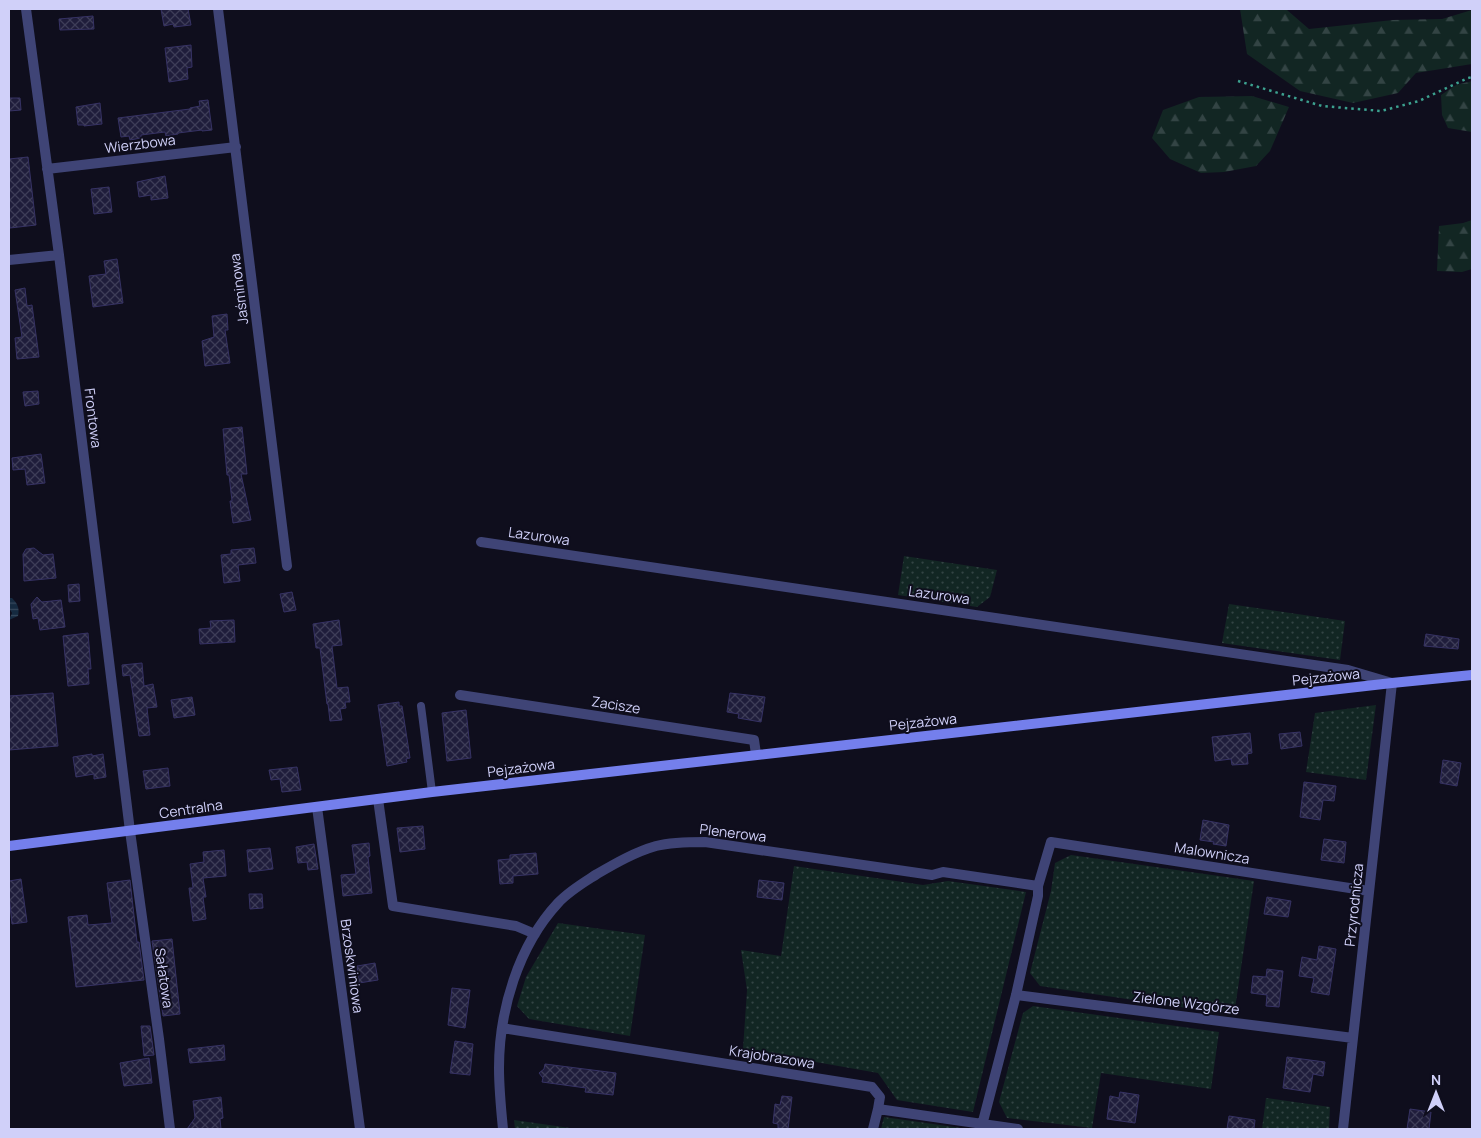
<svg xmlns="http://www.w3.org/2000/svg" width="1481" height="1138" font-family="Manrope,sans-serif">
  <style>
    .green { fill: url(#green-dots) }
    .forest { fill: url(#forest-firs) }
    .water { fill: url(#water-rules) }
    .building { fill: url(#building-cross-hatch); stroke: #363264 }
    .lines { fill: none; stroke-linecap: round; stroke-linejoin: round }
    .path { stroke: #3ca18f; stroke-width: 2.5; stroke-dasharray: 2.5 4; stroke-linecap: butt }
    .lane { stroke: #3f4476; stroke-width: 8 }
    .street { stroke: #3f4476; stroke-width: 10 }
    .secondary { stroke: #747fec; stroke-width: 10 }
    .labels { text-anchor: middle; stroke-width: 4; stroke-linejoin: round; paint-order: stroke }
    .street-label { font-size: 14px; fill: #d0d0f9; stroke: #0f0e1d }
  </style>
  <defs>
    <pattern id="green-dots" width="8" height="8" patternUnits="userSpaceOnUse" patternTransform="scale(1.25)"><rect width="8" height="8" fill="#122623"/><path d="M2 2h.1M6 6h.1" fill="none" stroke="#344" stroke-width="1.8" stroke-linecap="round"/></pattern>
    <pattern id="forest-firs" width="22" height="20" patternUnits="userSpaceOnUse" patternTransform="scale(1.25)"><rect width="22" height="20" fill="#122623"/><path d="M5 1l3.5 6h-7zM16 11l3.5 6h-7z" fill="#344"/></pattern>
    <pattern id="water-rules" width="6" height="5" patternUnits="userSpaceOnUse" patternTransform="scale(1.25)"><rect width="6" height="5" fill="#152a40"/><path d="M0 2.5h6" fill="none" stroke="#36485c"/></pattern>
    <pattern id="building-cross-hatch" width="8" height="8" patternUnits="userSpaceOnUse" patternTransform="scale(1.25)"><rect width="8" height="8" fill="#1f1d3b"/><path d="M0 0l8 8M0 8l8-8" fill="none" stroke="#3e3d58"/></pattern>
  </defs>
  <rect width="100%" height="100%" fill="#0f0e1d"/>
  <path class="green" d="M904,556l93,14 -7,27 -13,10 -79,-12z
    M1229,604l116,17 -5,39 -118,-17z
    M1376,705l-10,75 -60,-8 9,-59z
    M1071,855l183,26 -20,134 -194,-29 -10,-13 21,-82 4,-28z
    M794,866l129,19 25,-4 78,11 -53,220 -76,-12 -19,-27 -135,-24 4,-59 -6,-40 40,6z
    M558,923l87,12 -15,101 -101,-17 -12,-13 9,-29z
    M1033,1006l186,26 -8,57 -110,-16 -9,55 -85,-10 -8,-16 24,-89z
    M1266,1098l64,9 -1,22h-67z
    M884,1117l84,12h-87z
    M514,1120l63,9h-62z"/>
  <path class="forest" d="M1240,9h48l-1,1 22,19 84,-9 49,-1 30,-9v54l-56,9 -18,20 -45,10 -53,-12 -53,-37z
    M1472,81v51l-24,-4 -6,-13 -1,-20 15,-10z
    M1252,96l37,11 -19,44 -14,15 -32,6 -23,1 -31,-14 -18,-21 11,-28 36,-13z
    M1472,220v49l-10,3 -25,-1 2,-45 24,-3z"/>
  <path class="water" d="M9,598h3c5,5 8,10 6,18l-9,4 3,-7 -3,-5z"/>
  <path class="building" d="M161,9h27l3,16 -17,2 -1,-3 -9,2z
    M93,16l1,13 -34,1 -1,-11z
    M191,45l1,22 -5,1 1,11 -19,3 -4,-34z
    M9,98h11l1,12 -12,1z
    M208,100l4,30 -10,1v-1l-24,3v1l-12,2 -1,-4 -24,3v3l-11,2 -1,-4 -8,1 -3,-19 72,-9v-1l10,-2 -1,-5z
    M100,103l2,21 -18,2v-1h-6l-2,-18z
    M28,157l8,68 -26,3 -1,-11v-58z
    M165,176l3,22 -17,2v-5l-12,2 -2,-15z
    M109,187l3,25 -18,2 -3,-25z
    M117,259l6,44 -30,4 -4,-31 17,-2 -2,-13z
    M25,288l2,18 5,-1 7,52 -22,2 -2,-21 7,-1 -7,-47z
    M227,314l1,16h-3l5,33 -25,3 -3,-25 12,-4 -2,-21z
    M38,391l1,13 -14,2 -2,-14z
    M242,427l5,47h-6l10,46 -18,3 -3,-22h2l-3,-26h-2l-4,-46z
    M41,454l4,29 -18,2 -2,-16 -12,1 -1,-12z
    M34,548l9,7 10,-1 3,24 -32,3 -1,-27 3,-5z
    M254,548l2,15 -18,2 2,16 -16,2 -3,-28 10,-1v-4z
    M79,584l1,17 -11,1 -1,-17z
    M292,592l4,18 -12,2 -4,-18z
    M37,597l5,5 19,-2 4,27 -25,3 -2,-12 -5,1 -2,-15z
    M234,620l1,22 -35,2 -1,-15 12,-1 -1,-7z
    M339,620l3,25 -10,1 5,42 11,-1 2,15h-5l1,6 -6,1 2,11 -12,1 -2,-17h-1l-7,-56h-4l-3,-24z
    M88,633l3,36h-3l1,15 -21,2 -5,-50z
    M1426,634l33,5 -1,10 -34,-3z
    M142,663l2,23 9,-2 4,23 -10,1 3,27 -11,1 -9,-61 -7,1 -1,-11z
    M53,693l5,53 -49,4v-54z
    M730,693l35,4 -4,25 -23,-4 1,-4 -12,-2z
    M192,697l3,18 -21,3 -3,-18z
    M399,702v4h3l8,52 -4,1 1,3 -20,4 -9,-61z
    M466,710l5,48 -24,3 -5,-48z
    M1300,732l2,14 -21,3 -2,-15z
    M1250,733l2,20 -5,1 1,10 -16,1 -1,-6 -16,2 -3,-24z
    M92,754v2l11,-2 3,23 -12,2v-5l-18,3 -3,-20z
    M1443,760l18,3 -4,23 -17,-3z
    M297,767l4,23 -19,2 -2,-13 -9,1 -2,-10z
    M168,768l2,18 -24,3 -3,-18z
    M1304,782l32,4 -2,15 -11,-1 -3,20 -20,-3z
    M1203,820l26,5 -3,21 -13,-2 1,-2 -14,-2z
    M423,826l2,23 -25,3 -3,-24z
    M1324,839l22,3 -2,21 -23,-3z
    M369,843l1,13 -2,1 4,36 -29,3 -2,-21 15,-1 -4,-29z
    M314,844l4,25 -10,1 -1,-8 -9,1 -2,-16z
    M270,848l3,21 -24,3 -2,-22z
    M224,850l2,26 -23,2 3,19h-3l3,22 -13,2 -4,-33h4l-3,-24 14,-2 -1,-10z
    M536,853l2,21 -25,2v7l-13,1 -2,-24 12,-1v-4z
    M21,879l6,43 -15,2 -3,-29v-14z
    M130,880l7,62h2l5,38 -68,7 -8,-70 19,-2 1,10 24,-2 -5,-40z
    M759,880l25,3 -2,17 -25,-3z
    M249,894h13l1,14 -13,1z
    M1267,897l24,4 -3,16 -24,-3z
    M172,939l8,75 -17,2 -11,-75z
    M1319,946l17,3 -7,46 -18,-3 3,-14 -15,-2 3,-19 15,3z
    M375,963l3,17 -19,3 -2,-17z
    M1267,969l16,2 -4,36 -13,-1 1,-11 -16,-2 2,-17 13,1z
    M452,988l18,2 -5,38 -17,-3z
    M141,1026h9l4,29 -10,1z
    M455,1041l18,3 -3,31 -20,-2z
    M224,1045l1,15 -35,3 -2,-14z
    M1287,1057l38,5 -2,14 -10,-2 -3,18 -27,-4z
    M149,1058l3,25 -28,3 -4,-23z
    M545,1064l71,9 -3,22 -28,-3 1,-4 -44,-6 1,-4 -4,-5 5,-4z
    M1120,1092l19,3 -4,28 -28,-4 3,-23 9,2z
    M782,1096l10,1 -4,32 -10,-1v-4l-5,-1 2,-19 5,1z
    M221,1097l2,21 -3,1 1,10h-34l8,-11 -2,-17z
    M1410,1109l21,3 -2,17h-22z
    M1229,1116l26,4 -1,9h-27z"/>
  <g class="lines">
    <path class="path" d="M1238,81l84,25 59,5 38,-10 49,-23 4,-1"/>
    <path class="lane" d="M421,706l11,86"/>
    <path class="street" d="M26,9l33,246 71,576 29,208 11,90
      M218,9l69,557
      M47,169l189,-22
      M9,260l50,-5
      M481,542l867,128 44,13 -49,446
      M460,695l294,45 2,14
      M378,799l15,107 123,20 19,8
      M317,807l43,322
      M1016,995l337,43
      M502,1028l370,59 8,10 -2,12 140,20
      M503,1129c-2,-20 -4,-40 -4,-61 0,-57 19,-122 59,-165 11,-12 25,-20 39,-29 19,-11 38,-22 59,-28 16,-4 33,-4 49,-4l227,33 11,-3 95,14
      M873,1129l5,-20
      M981,1129l35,-134 22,-99v-10l13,-44 318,49"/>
    <path class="secondary" d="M9,846l423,-54 960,-109 80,-8"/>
  </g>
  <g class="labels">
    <g class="street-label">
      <text transform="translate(140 144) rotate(-7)" y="5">Wierzbowa</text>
      <text transform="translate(239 289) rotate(-97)" y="5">Jaśminowa</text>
      <text transform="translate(93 418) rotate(83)" y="5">Frontowa</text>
      <text transform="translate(539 536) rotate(8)" y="5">Lazurowa</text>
      <text transform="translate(939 595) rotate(8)" y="5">Lazurowa</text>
      <text transform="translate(1326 677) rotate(-6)" y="5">Pejzażowa</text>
      <text transform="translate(616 705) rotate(9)" y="5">Zacisze</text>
      <text transform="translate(923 722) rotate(-6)" y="5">Pejzażowa</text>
      <text transform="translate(521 768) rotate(-7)" y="5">Pejzażowa</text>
      <text transform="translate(191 809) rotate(-8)" y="5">Centralna</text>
      <text transform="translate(733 833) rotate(7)" y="5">Plenerowa</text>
      <text transform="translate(1212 853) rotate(9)" y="5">Malownicza</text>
      <text transform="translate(1354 905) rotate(-84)" y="5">Przyrodnicza</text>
      <text transform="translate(352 966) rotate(82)" y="5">Brzoskwiniowa</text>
      <text transform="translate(164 978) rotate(82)" y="5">Sałatowa</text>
      <text transform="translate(1186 1003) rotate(7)" y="5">Zielone Wzgórze</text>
      <text transform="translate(772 1057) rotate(9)" y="5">Krajobrazowa</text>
    </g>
  </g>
  <rect width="1481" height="1138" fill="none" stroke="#d0d0f9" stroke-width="20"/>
  <g transform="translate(1436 1093)" stroke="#0f0e1d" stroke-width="4" paint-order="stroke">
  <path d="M0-4L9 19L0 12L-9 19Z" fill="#d0d0f9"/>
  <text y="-8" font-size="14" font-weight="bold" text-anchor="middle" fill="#d0d0f9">N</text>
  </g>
</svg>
